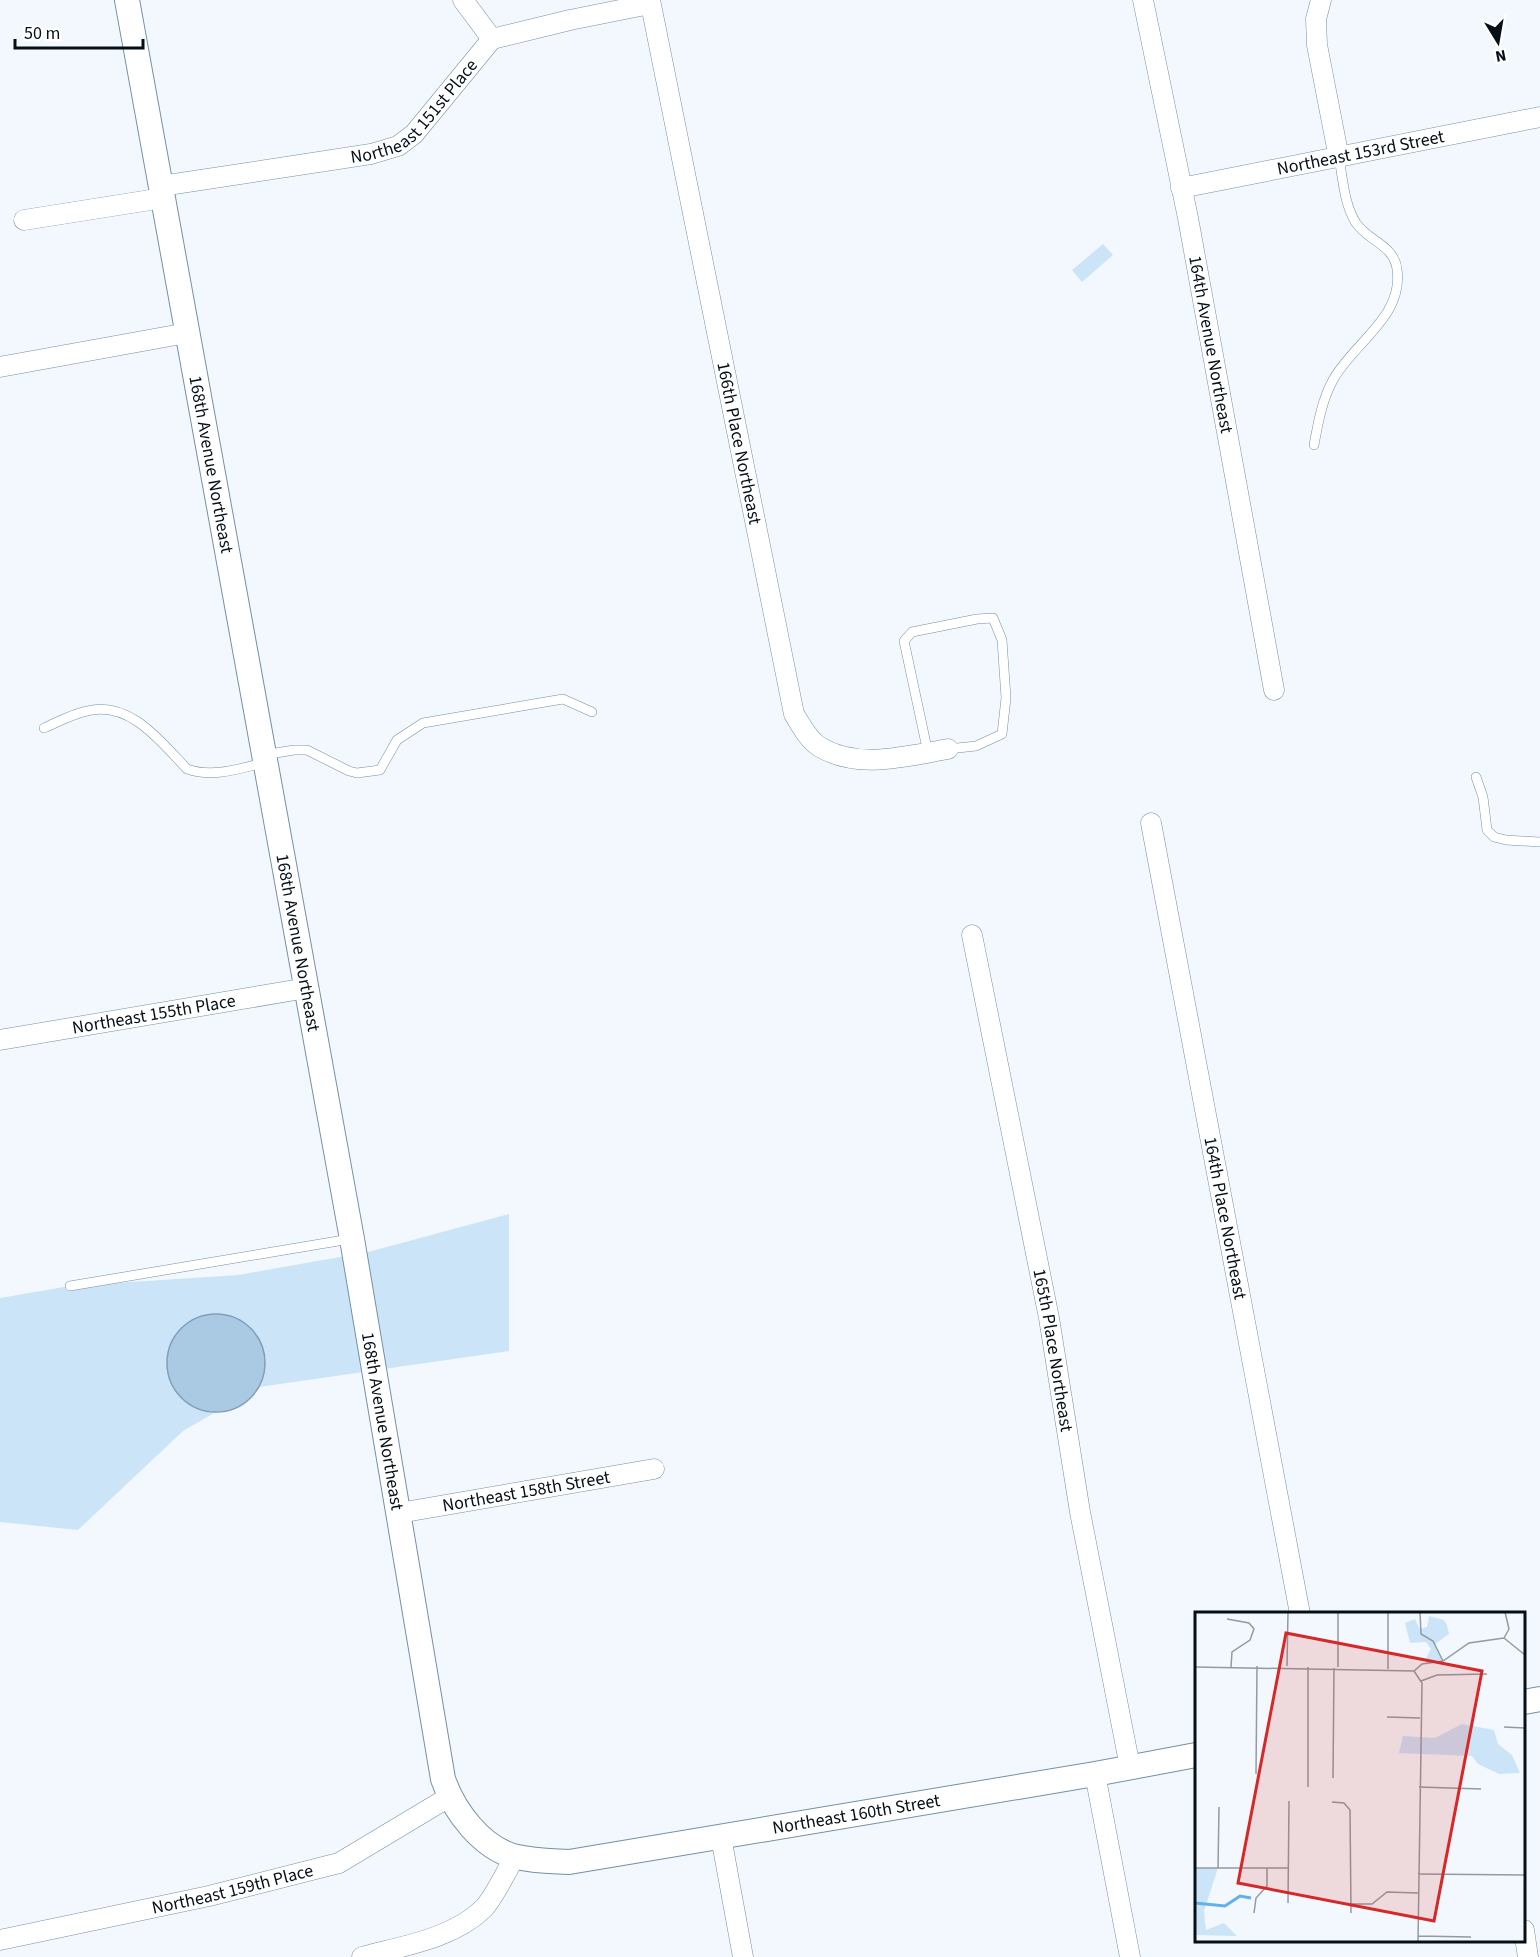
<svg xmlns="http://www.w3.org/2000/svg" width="1540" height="1957" font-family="'Source Sans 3',sans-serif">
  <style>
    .green { fill: #cce4f8 }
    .building { fill: #aac9e2; stroke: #829fb8; stroke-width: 1.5 }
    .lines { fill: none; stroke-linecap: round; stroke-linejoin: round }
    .service-casing { stroke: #7490a8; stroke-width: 10 }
    .minor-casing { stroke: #7490a8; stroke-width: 21 }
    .tertiary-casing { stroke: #7490a8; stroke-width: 26 }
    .service { stroke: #fff; stroke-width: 9 }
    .minor { stroke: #fff; stroke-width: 20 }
    .tertiary { stroke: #fff; stroke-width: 24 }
    .labels { text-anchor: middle; stroke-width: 4.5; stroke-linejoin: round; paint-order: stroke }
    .street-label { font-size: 18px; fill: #050f18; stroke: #fff }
    .inset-river { fill: none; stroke: #62b0ed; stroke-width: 3 }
    .inset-road { fill: none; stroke: #939ba1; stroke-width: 1.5 }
    .view { fill: #d62828; fill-opacity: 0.15; stroke: #d62828; stroke-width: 3 }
    .inset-edge { fill: none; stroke: #050f18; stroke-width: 3 }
  </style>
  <rect width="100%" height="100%" fill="#f2f8fd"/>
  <path class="green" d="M1103,244l10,11 -31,27 -10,-12z
    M509,1214v137l-250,36 -76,44 -105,99 -78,-8v-224l70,-12 168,-11 130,-23z"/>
  <path class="building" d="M167 1363a49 49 0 1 1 98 0a49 49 0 1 1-98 0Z"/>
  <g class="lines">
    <defs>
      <path id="service" d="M1314,445c4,-22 8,-45 19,-65 21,-38 71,-63 64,-111 -3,-24 -29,-28 -41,-46 -12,-19 -13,-44 -17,-65
        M44,728c14,-6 28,-14 43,-17 43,-11 74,31 100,58 25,9 51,0 76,-6
        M928,753l-24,-112 8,-9 65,-13 16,-1 9,22 4,58 -4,36 -26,12 -28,3
        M264,755l30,-5h13l42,21 8,2 23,-3 17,-30 26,-17 140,-24 29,13
        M1476,777l7,20 4,33 7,7 12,3 34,2
        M70,1286l280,-47"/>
      <g id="minor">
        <path d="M463,0l29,39"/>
        <path id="s1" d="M650,0l144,714c7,11 14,26 26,33 38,23 87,9 128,2"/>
        <path id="s2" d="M1143,0l45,218 86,472"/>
        <path d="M1321,0l-5,19 1,26 22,113"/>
        <path id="s3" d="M161,186l210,-32 27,-8 16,-12 78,-95 78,-19 80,-16"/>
        <path id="s4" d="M1181,188l359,-71"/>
        <path d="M24,220l139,-22"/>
        <path d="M0,367l187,-34"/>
        <path id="s5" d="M1151,823l149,791"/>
        <path id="s6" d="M972,935l77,383 31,194 50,255"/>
        <path id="s7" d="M0,1040l307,-52"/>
        <path id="s8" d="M399,1513l255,-44"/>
        <path d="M1095,1774l35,183"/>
        <path d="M721,1837l22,120"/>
        <path d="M1524,1930l4,27"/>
        <path id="s9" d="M0,1940l209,-44 130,-33 110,-66"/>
        <path d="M362,1957c40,-11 90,-18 121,-48 11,-11 23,-38 32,-52"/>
      </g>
      <g id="tertiary">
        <path id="s10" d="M127,0l225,1239 91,540c11,32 39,70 74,78 17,4 35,4 52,5l526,-88 101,-19"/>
        <path d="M1524,1702l16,-3"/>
      </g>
    </defs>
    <use href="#service" class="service-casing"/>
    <use href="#minor" class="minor-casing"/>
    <use href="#tertiary" class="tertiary-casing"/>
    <use href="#service" class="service"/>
    <use href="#minor" class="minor"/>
    <use href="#tertiary" class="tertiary"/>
  </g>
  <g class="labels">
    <g class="street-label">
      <text dy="6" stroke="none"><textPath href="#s3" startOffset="273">Northeast 151st Place</textPath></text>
      <text dy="6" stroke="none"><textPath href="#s4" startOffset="183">Northeast 153rd Street</textPath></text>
      <text dy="6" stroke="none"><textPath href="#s2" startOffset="351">164th Avenue Northeast</textPath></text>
      <text dy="6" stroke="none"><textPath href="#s1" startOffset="452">166th Place Northeast</textPath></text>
      <text dy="6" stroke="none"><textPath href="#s10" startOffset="472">168th Avenue Northeast</textPath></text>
      <text dy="6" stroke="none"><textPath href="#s10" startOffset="958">168th Avenue Northeast</textPath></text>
      <text dy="6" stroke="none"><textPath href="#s7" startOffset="156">Northeast 155th Place</textPath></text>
      <text dy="6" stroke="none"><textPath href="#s5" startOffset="402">164th Place Northeast</textPath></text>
      <text dy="6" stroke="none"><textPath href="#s6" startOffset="423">165th Place Northeast</textPath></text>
      <text dy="6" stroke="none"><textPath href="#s10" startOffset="1444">168th Avenue Northeast</textPath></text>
      <text dy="6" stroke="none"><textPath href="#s8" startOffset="129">Northeast 158th Street</textPath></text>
      <text dy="6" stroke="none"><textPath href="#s10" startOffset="2262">Northeast 160th Street</textPath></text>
      <text dy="6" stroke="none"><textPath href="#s9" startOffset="238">Northeast 159th Place</textPath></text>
    </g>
  </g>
  <g transform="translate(1195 1612)">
    <rect width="330" height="330" fill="#f2f8fd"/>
    <path d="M234,4l15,4 3,5 2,9 -14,10 8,17 -18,-1 6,-11 -5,-7 -16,1 -5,-20 10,-4 5,10 7,-2zM267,112l32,6 4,14 14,11 8,18 -21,1 -21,-10 -6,-8 -73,-3 4,-17 32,2zM0,256h23l-14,43 2,19 18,-7 13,13 -42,-1z" fill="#cce4f8"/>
    <path class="inset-river" d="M0,291l30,3 15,-10 11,2"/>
    <path class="inset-road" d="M225,0l1,22 12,7 10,20M32,7l22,4 5,6 -4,11 -18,12 -1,15M309,26l21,17M309,26l5,-9 -4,-17M92,54l1,-54M0,55l219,4M143,55v-55M193,57v-57M219,59l8,12 -4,259M219,59l8,-7 21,-3 26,-18 35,-5M226,69l16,-6 50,-1M192,105l33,1M309,115l21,1M61,162l1,-108M138,166l1,-110M113,175v-120M224,175l62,2M137,190l12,1 6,7 1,103M0,256h93M23,256l1,-61M223,262l107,1M93,291l1,-102M156,292h21l15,-12 31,1M59,301l2,-15 11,-12v-18M223,324l53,1"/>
    <path class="view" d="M91,21l196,38 -48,250 -196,-38z"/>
    <rect width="330" height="330" class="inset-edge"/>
  </g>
  <g transform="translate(1498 42) rotate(169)" stroke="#ffffff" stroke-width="4.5" paint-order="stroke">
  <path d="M0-4.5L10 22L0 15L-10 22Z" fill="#050f18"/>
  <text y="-9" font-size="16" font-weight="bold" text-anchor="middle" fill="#050f18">N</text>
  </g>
  <path d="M15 39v9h128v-9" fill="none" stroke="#050f18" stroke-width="3"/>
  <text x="24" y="39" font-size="18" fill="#050f18" stroke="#ffffff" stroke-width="4.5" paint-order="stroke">50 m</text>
</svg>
